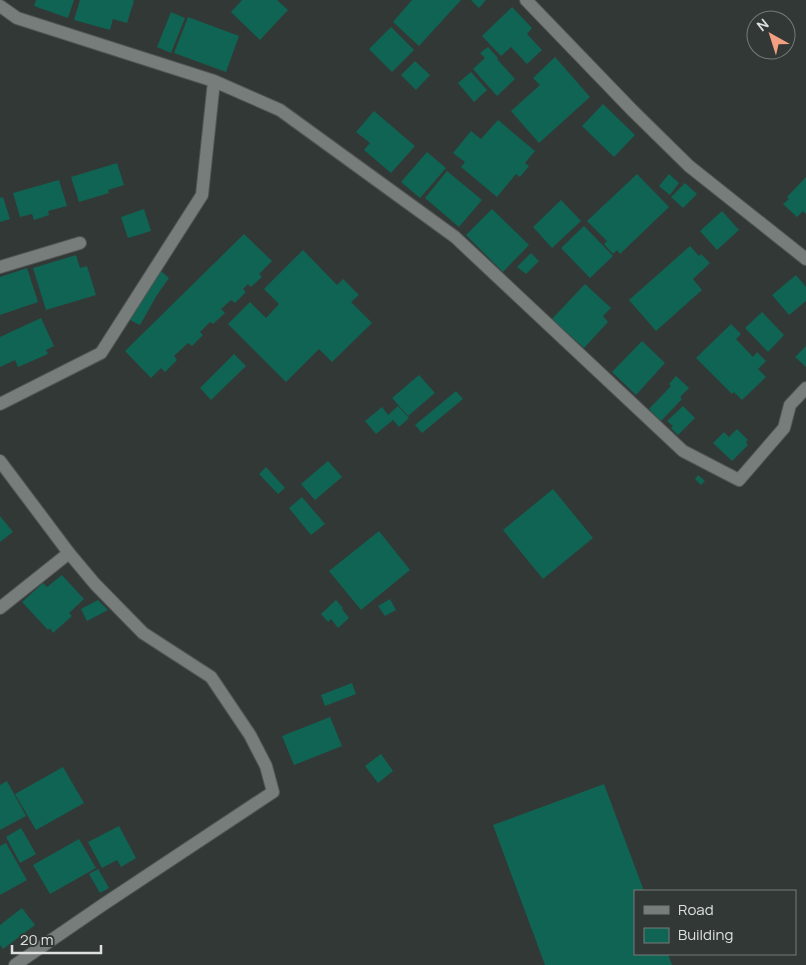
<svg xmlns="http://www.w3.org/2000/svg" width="806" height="965" font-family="Manrope,sans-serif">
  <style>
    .building { fill: #106453 }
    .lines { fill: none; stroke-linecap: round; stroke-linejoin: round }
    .lane-casing { stroke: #515554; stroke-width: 14 }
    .street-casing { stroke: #515554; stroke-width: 14 }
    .lane { stroke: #777d7b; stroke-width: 12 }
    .street { stroke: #777d7b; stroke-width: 12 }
  </style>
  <rect width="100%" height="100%" fill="#323836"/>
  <path class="building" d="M36,0h38l-6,18 -34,-12z
    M80,0h52l2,1 -7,22 -14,-4 -3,11 -36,-10z
    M242,0h35l11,10 -28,30 -29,-28z
    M412,0h49l-42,46 -26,-24z
    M471,0h15l-7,8z
    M512,7l20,21 -5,6 15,16 -15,14 -16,-17 -10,9 -19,-20z
    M171,12l14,6 -14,35 -14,-6z
    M188,17l51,19 -13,36 -52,-19z
    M391,27l23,23 -22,22 -23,-23z
    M488,47l10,11 -1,1 18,20 -18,17 -24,-27 12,-11 -5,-5z
    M555,57l35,40 -51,46 -28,-32 29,-26 -7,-7z
    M415,61l15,14 -14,15 -15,-15z
    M471,72l16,18 -13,12 -16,-19z
    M603,104l32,31 -21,22 -32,-31z
    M374,111l41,35 -24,27 -27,-23 6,-7 -14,-11z
    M498,120l37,31 -10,12 4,3 -9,11 -4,-3 -19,23 -36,-30 4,-5 -12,-9 18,-22 10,8z
    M427,152l19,16 -26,30 -19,-16z
    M117,163l7,22 -16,5 1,3 -30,9 -8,-25z
    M447,171l35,29 -23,27 -34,-29z
    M637,174l32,33 -49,47 -3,-4 -4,4 -9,-10 3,-3 -20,-20z
    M669,174l10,9 -9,12 -11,-9z
    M806,177v37l-3,-3 -6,6 -14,-13 6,-5 -2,-2z
    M59,180l8,26 -19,5 1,4 -15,5 -2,-6 -12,3 -7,-24z
    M685,183l12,11 -14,14 -12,-11z
    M3,197l7,22 -10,3v-24z
    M561,200l20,21 -29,27 -19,-21z
    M144,209l7,22 -23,7 -7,-21z
    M492,209l37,36 -26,27 -37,-37z
    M722,211l17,19 -22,20 -17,-19z
    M584,226l29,30 -23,22 -29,-30z
    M244,234l28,27 -13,13 3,3 -11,10 -3,-3 -5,5 3,3 -11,11 -4,-3 -10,9 4,4 -12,11 -3,-2 -10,10 3,3 -11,11 -4,-3 -14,13 3,4 -12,12 -4,-4 -10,10 -26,-27z
    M690,246l9,10 2,-2 9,9 -17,16 9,11 -46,41 -27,-31z
    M303,250l34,35 6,-6 16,16 -8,7 21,21 -40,39 -13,-13 -33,33 -58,-58 22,-22 16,16 13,-14 -15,-15z
    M531,253l8,8 -13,13 -9,-7z
    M76,255l4,13 7,-2 9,29 -50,15 -13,-42z
    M27,268l11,34 -38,13v-38z
    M161,271l8,7 -12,17 -17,30 -10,-5 17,-31z
    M796,275l10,12v14l-17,14 -17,-20z
    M585,284l26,24 -8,8 5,6 -24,26 -32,-29z
    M762,312l22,23 -16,17 -23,-24z
    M41,318l13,28 -8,4 2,4 -30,13 -3,-7 -15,7v-30z
    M731,324l10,10 -5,5 17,18 4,-5 9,9 -8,8 8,8 -24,23 -8,-8 -2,2 -36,-36z
    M642,341l23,22 -29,32 -24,-23z
    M806,346v21l-11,-10z
    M234,354l12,12 -35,34 -11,-12z
    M419,375l16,18 -27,23 -16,-18z
    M676,376l13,12 -9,9 2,2 -21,22 -12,-12 22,-23 -2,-2z
    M456,391l7,8 -41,34 -7,-8z
    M398,406l11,12 -10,9 -6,-7 -17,14 -11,-13 17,-14 6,8z
    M683,406l12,12 -17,17 -7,-7 2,-2 -6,-5z
    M737,429l11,11 -2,2 2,3 -16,16 -19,-18 11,-11 5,5z
    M328,461l14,16 -27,23 -14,-16z
    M266,467l19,21 -7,6 -19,-20z
    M698,475l7,6 -4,4 -6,-6z
    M553,489l40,49 -50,41 -40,-49z
    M302,497l23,27 -14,11 -22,-27z
    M0,516l13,16 -13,10z
    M379,531l31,39 -49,40 -32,-39z
    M62,575l22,24 -15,14 3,3 -19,17 -3,-5 -2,2 -26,-28 21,-19 4,4z
    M390,599l6,11 -11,6 -7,-10z
    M98,600l10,10 -21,11 -6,-12z
    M336,600l7,8 -1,1 7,9 -11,10 -7,-9 -3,3 -7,-8z
    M352,683l4,11 -31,12 -4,-11z
    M330,717l12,29 -48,19 -12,-29z
    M381,754l12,17 -15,12 -13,-17z
    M63,767l21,36 -48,27 -21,-36z
    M7,781l19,35 -26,14v-45z
    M604,784l40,107h-9v63h33l4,11h-127l-52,-140z
    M119,826l17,32 -15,9 -4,-7 -15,8 -14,-26z
    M21,828l15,26 -16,9 -14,-26z
    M79,839l17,29 -46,26 -17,-29z
    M6,843l21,37 -27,15v-49z
    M98,869l11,19 -9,5 -11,-19z
    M22,908l13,17 -32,24 -3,-4v-20z"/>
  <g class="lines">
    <defs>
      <path id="lane" d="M0,608l69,-55"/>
      <path id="street" d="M526,0l106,110 57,56 117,93
        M0,6l17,12 197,63 66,29 175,127 228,214 56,29 45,-52 6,-23 16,-17
        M0,267l80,-24
        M0,404l101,-51 101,-158 12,-114
        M0,461l69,92 26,31 48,49 68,44 39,58 16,31 7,26 -169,112 -89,61"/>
    </defs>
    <use href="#lane" class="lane-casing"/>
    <use href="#street" class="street-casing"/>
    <use href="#lane" class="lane"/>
    <use href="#street" class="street"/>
  </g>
  <rect x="634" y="890" width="162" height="65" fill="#323836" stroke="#767b7a"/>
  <rect x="644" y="906" width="25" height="8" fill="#777d7b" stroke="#767b7a"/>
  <text x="678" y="915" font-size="15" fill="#dde0df">Road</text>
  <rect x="644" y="928" width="25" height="15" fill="#106453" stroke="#767b7a"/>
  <text x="678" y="940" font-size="15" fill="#dde0df">Building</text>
  <g transform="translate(771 35) rotate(321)"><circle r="24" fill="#323836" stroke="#767b7a"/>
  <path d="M0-4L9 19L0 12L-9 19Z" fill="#f2a081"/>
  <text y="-8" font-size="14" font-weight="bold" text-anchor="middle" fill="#dde0df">N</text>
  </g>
  <path d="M12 945v8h89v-8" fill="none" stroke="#dde0df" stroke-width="2.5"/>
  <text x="20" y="945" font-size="15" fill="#dde0df" stroke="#323836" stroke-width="4" paint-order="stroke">20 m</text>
</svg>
